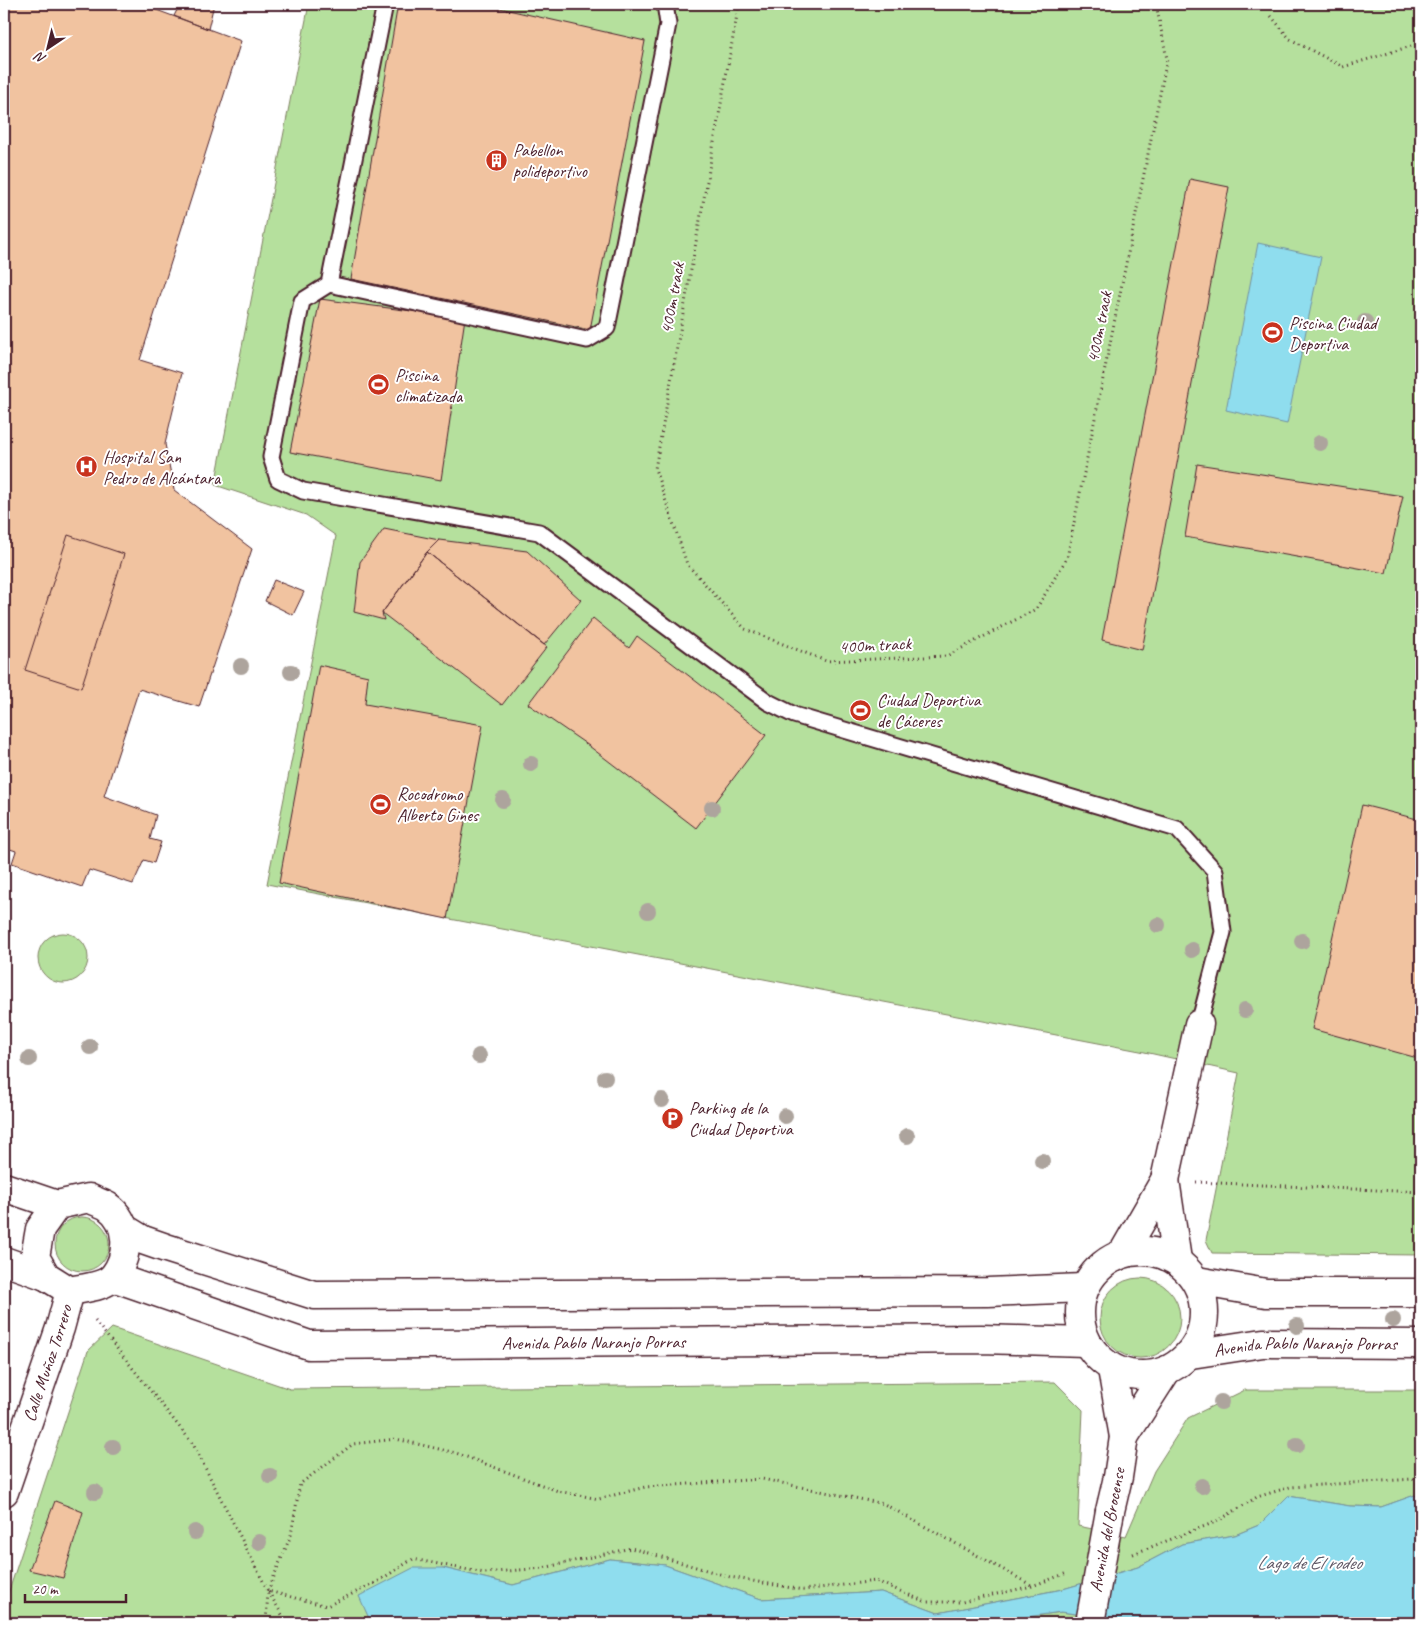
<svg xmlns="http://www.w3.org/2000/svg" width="1425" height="1627" font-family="Caveat,sans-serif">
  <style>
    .green { fill: #b5e09d; stroke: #808064 }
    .water { fill: #8fddee; stroke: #7391a0 }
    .building { fill: #f1c3a0; stroke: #4a1f2b }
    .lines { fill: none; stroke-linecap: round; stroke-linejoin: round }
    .lane-casing { stroke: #4a1f2b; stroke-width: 19 }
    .street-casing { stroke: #4a1f2b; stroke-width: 31 }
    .secondary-casing { stroke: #4a1f2b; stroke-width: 31 }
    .path { stroke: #4a1f2b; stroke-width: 3; stroke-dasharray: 1 4; stroke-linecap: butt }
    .lane { stroke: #fff; stroke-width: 15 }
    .street { stroke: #fff; stroke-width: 28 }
    .secondary { stroke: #fff; stroke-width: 28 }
    .street-bridge-casing { stroke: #4a1f2b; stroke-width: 31; stroke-linecap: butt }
    .street-bridge { stroke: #fff; stroke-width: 28 }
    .tree { fill: #ada49d }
    .labels { text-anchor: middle; stroke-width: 4; stroke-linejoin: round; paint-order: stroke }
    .poi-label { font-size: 18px; fill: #4a1f2b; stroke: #fff; text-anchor: start }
    .street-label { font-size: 18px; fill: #4a1f2b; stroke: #fff }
    .water-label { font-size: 19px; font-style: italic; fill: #5f5866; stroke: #fff }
  </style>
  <rect width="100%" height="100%" fill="#fff"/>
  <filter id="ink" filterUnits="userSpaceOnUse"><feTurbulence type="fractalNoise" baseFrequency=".02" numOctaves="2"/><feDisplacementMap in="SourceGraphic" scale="10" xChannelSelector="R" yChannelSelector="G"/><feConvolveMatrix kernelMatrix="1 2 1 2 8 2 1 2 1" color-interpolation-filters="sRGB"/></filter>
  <g filter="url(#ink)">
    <path class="green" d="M309,4h1112v1251l-209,-2 -6,-13 33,-167 -99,-22 -873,-167 69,-348 -30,-21 -91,-30z
      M38 958a25 25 0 1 1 50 0a25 25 0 1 1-50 0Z
      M55 1244a27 27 0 1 1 54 0a27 27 0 1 1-54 0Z
      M1100 1318a40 40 0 1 1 80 0a40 40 0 1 1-80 0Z
      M112,1328l178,61 765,-7 28,28 -5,116 48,10 28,-65 34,-53 57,-28h176v111l-6,-6 -34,12 -31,-1 -62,-10 -29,29 -24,10 -53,9 -44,23 -75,22 -125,24 -57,-21 -120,7 -96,-34 -55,-6 -97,26 -70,-17 -83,28 11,27h-367v-17l84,-255z
      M1061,1612l82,11h-156z"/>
    <path class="water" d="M1258,243l63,14 -34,167 -61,-14z
      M1415,1495l6,6v122h-278l-82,-11 -74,11h-616l-12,-27 54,-28h30l70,17 97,-26 55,6 96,34 120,-7 57,21 125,-24 75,-22 44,-23 53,-9 24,-10 29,-29 62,10 31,1z"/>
    <path class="building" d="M4,4h136l101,37 -101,319 42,13 -17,71 9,46 78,59 -53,158 -60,-18 -35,107 52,19 -6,24 11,3 -7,21 -10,-3 -11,24 -44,-14 -7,17 -70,-24 4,-12 -12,-4z
      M180,4h34l-6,25 -34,-13z
      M398,4h84l163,37 -55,289 -239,-51z
      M1190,179l39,8 -87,463 -40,-10z
      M320,299l145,19 -24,162 -151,-28z
      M1197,464l206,32 -17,77 -201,-36z
      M384,529l55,11 -12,12 -45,61 2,7 -30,-8 6,-50z
      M68,535l56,19 -43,134 -56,-18z
      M439,540l88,11 54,49 -37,45 -117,-93z
      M427,552l120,95 -45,58 -120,-92z
      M274,580l30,12 -11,23 -28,-14z
      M593,618l36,30 8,-12 129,99 -70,93 -107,-82 -61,-42z
      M319,665l49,11 -3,28 118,21 -36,194 -168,-36z
      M1362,805l59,15v239l-109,-30z
      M55,1501l28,11 -20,66 -34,-8z"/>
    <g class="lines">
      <defs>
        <path id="lane" d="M665,4l3,20 -61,304 -20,12 -258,-56 -27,17 -31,156 7,22 25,12 236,41 229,170 26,13 383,114 38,42 8,61 -24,92
          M329,284l56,-280"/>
        <g id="street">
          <path d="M1165,1180l12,80"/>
          <path d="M1123,1253l42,-73 34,-156"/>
          <path d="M1124,1437l41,-64"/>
          <path id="s1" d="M4,1492l56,-164 10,-37"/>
          <path d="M1110,1511l8,-34 6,-40 -12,-68"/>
        </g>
        <g id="secondary">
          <path d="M4,1187l53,18"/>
          <path d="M89,1198c5,3 12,5 18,8 23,16 23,49 7,70 -9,11 -31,12 -44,15l-24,-15 -11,-19 5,-28 17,-24z"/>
          <path d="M125,1229l18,11 23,8 148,47 674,-3 95,-4"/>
          <circle cx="1142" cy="1313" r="62"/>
          <path d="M4,1261l42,15"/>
          <path id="s2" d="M113,1277l196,68 672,-6 104,3"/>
          <path d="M1197,1281l69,12h155"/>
          <path id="s3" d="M1191,1354l72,-11 158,1"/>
        </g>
      </defs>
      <use href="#lane" class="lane-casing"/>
      <use href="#street" class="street-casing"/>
      <use href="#secondary" class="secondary-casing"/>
      <path class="path" d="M739,4l-84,465 32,95 58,65 81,32 121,-5 89,-47 31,-51 100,-499 -11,-55
        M1271,16l19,23 53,28 78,-24
        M1196,1182l225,10
        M95,1321l98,123 75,147 -2,32
        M1133,1554l85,-33 39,-24 33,-10 123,-8 8,7
        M268,1591l23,-56 9,-51 53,-40 43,-5 60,14 102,38 41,8 46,-12 117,-8 122,25 147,81
        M287,1623l-19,-32 59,15 50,-24 36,-23 71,14 59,-5 88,-20 99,29 73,13 73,-9 50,21h36l70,-16 35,-13"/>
      <use href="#lane" class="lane"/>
      <use href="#street" class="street"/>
      <use href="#secondary" class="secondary"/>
      <defs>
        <path id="street-bridge" d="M1090,1623l20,-112"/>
      </defs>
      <use href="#street-bridge" class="street-bridge-casing"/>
      <use href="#street-bridge" class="street-bridge"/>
    </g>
    <g class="tree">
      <circle cx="1365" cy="322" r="8"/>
      <circle cx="1320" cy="443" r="8"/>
      <circle cx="241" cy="666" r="8"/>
      <circle cx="291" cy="672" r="8"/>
      <circle cx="531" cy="764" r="8"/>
      <circle cx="503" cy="800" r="8"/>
      <circle cx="712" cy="808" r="8"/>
      <circle cx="648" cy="911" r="8"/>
      <circle cx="1158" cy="925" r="8"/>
      <circle cx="1302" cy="941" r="8"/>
      <circle cx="1192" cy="950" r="8"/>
      <circle cx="1245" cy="1010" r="8"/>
      <circle cx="90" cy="1047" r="8"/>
      <circle cx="479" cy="1056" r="8"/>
      <circle cx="29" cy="1059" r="8"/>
      <circle cx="605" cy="1078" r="8"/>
      <circle cx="662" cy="1100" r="8"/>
      <circle cx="785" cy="1116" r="8"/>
      <circle cx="907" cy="1136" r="8"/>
      <circle cx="1042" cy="1161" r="8"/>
      <circle cx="1393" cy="1320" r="8"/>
      <circle cx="1297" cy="1326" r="8"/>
      <circle cx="1221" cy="1402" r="8"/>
      <circle cx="1297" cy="1445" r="8"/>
      <circle cx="113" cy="1447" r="8"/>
      <circle cx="270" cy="1476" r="8"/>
      <circle cx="1202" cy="1486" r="8"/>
      <circle cx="95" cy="1492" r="8"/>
      <circle cx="195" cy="1532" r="8"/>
      <circle cx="259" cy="1542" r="8"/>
    </g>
  </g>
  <defs>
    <symbol id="building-disc" viewBox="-11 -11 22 22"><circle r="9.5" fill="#c8321e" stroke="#fff"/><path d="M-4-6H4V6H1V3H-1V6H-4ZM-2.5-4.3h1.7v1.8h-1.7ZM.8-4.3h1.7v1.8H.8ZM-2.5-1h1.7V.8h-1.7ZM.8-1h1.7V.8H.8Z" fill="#fff"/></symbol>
    <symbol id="stadium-disc" viewBox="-11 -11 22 22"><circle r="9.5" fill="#c8321e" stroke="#fff"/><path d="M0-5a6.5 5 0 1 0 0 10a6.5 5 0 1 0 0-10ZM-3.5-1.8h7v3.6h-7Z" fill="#fff"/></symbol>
    <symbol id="hospital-disc" viewBox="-11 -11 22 22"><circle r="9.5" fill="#c8321e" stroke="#fff"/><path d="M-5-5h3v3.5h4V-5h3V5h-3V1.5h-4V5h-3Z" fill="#fff"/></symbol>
    <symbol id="parking-disc" viewBox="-11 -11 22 22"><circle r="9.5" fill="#c8321e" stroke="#fff"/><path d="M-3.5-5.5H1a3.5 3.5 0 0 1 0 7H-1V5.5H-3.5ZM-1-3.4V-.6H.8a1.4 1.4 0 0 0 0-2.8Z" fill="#fff"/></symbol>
  </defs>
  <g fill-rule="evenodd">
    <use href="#building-disc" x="484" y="148" width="25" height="25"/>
    <use href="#stadium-disc" x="1260" y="320" width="25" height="25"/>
    <use href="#stadium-disc" x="366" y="372" width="25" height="25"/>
    <use href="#hospital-disc" x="74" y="454" width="25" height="25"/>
    <use href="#stadium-disc" x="848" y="698" width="25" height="25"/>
    <use href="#stadium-disc" x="368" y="792" width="25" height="25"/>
    <use href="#parking-disc" x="660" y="1106" width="25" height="25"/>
  </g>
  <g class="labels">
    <g class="poi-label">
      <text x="513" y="156">Pabellon<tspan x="513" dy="21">polideportivo</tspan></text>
      <text x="1289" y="329">Piscina Ciudad<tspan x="1289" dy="21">Deportiva</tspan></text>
      <text x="395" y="381">Piscina<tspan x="395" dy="21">climatizada</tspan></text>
      <text x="103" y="463">Hospital San<tspan x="103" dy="21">Pedro de Alcántara</tspan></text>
      <text x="877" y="706">Ciudad Deportiva<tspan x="877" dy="21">de Cáceres</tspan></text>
      <text x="397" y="800">Rocodromo<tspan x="397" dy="21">Alberto Gines</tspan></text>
      <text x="689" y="1114">Parking de la<tspan x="689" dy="21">Ciudad Deportiva</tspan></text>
    </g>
    <g class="street-label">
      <text transform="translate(672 298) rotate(-80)" y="6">400m track</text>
      <text transform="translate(1099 327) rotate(-79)" y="6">400m track</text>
      <text transform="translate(875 645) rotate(-3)" y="6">400m track</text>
      <text dy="6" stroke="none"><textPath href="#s2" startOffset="492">Avenida Pablo Naranjo Porras</textPath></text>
      <text dy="6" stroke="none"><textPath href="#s3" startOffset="115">Avenida Pablo Naranjo Porras</textPath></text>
      <text dy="6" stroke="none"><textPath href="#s1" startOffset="136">Calle Muñoz Torrero</textPath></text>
      <text transform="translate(1107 1530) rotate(-79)" y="6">Avenida del Brocense</text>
    </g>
    <g class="water-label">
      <text x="1309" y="1569">Lago de El rodeo</text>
    </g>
  </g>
  <rect width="1425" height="1627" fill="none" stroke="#fff" stroke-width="20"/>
  <rect x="10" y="10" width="1405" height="1607" fill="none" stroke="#4a1f2b" stroke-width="2" filter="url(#ink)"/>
  <g transform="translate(48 48) rotate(215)" stroke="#ffffff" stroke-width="4" paint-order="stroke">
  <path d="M0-4L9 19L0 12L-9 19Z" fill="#4a1f2b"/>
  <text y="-8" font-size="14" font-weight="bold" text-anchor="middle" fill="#4a1f2b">N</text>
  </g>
  <path d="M25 1594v8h101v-8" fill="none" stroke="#4a1f2b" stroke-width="2.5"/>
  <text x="32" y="1594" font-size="15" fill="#4a1f2b" stroke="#ffffff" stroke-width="4" paint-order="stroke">20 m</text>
</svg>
